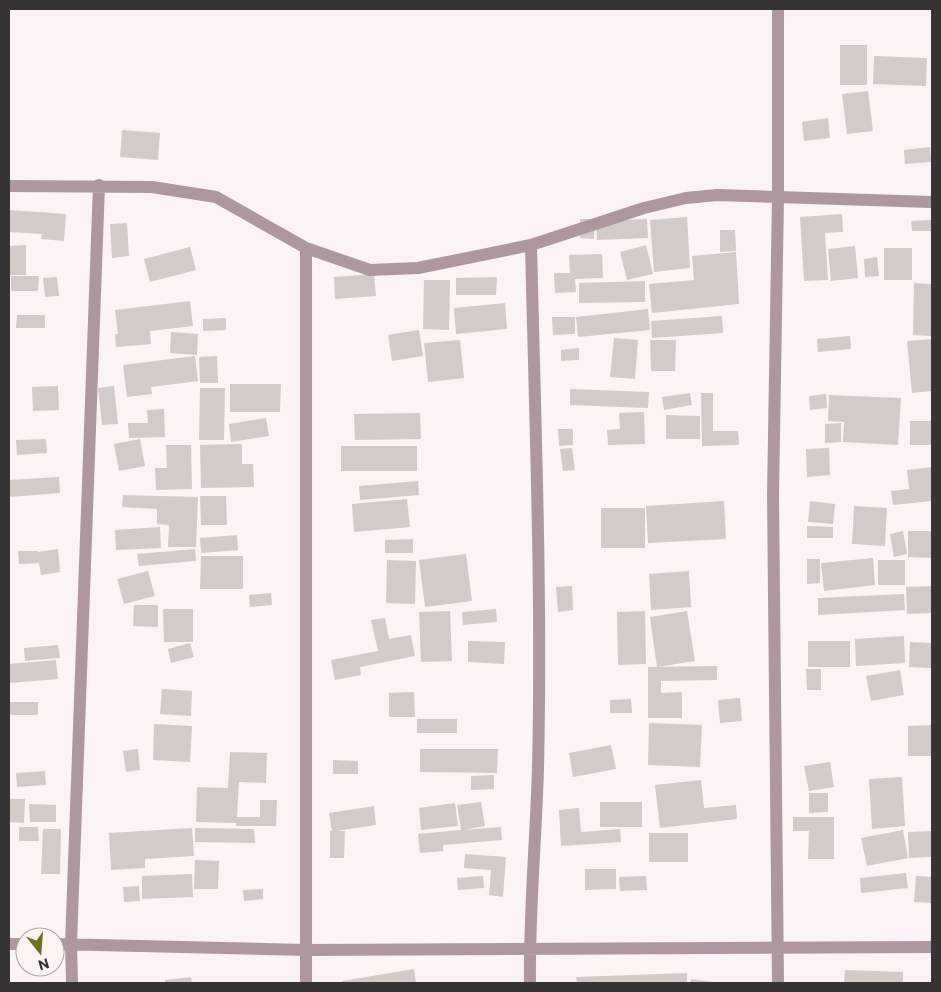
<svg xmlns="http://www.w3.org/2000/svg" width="941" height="992" font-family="Commissioner,sans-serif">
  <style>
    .building { fill: #d2cbc8 }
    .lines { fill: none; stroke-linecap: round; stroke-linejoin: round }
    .street { stroke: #af989d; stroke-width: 12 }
  </style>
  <rect width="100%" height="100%" fill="#fcf3f3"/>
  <path class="building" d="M840,45h27v40h-27z
    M874,56l53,2 -1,28 -53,-2z
    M868,91l5,40 -26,3 -5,-40z
    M828,118l2,20 -26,3 -2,-19z
    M122,130l38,3 -2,27 -38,-3z
    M930,147l1,15 -26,2 -1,-14z
    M9,210l57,4 -2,27 -23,-2 1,-5 -33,-2z
    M842,214l1,18 -18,1 3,47 -24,1 -4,-64z
    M687,217l3,51 -36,4 -4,-52z
    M580,219h15l-1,20 -14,-1z
    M647,219l1,19 -51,2 -1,-19z
    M932,220v11h-20l-1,-10z
    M127,223l2,33 -17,2 -2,-34z
    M720,230h15l1,21 -16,1z
    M26,245v30h-17v-29z
    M646,245l7,29 -26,6 -7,-28z
    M855,246l3,32 -27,3 -3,-32z
    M190,247l6,23 -46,12 -6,-23z
    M884,248h28v32h-28z
    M736,252l3,52 -87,9 -3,-29 45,-4 -2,-24z
    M602,254l1,24 -28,1 1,13 -21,1 -1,-20h16l-1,-18z
    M877,257l2,19 -14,1 -1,-18z
    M374,274l2,22 -41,3 -1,-22z
    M11,276h28l-1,15h-27z
    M57,277l2,19 -14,1 -2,-19z
    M497,277l-1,18h-40v-17z
    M424,280h26l-1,50 -26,-1z
    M645,281v21l-66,1v-20z
    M914,283l18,1v52l-19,-1z
    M190,301l3,25 -43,5 1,13 -35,3 -1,-13h3l-3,-24z
    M505,303l2,26 -51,5 -2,-26z
    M648,309l2,21 -72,7 -2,-20z
    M17,315h28v13h-29z
    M722,316l1,17 -71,5 -1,-17z
    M552,317h23v17l-22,1z
    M226,318v12l-23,1v-12z
    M419,330l4,26 -31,5 -4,-26z
    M171,332l27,2 -1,21 -27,-2z
    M850,336l1,13 -33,3 -1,-13z
    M614,338l24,2 -3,39 -25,-2z
    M932,339v52l-20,2 -5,-52z
    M460,340l4,38 -36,4 -4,-39z
    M650,340h26l-1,31h-24z
    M579,348v12l-18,1v-11z
    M195,356l3,25 -47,6 1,7 -25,3 -4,-32z
    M217,356l1,27h-18l-1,-26z
    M230,384h51l-1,28h-50z
    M58,386l1,24 -26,1 -1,-24z
    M114,386l4,38 -16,1 -4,-37z
    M200,388h25l-1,52h-25z
    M570,389l79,3 -1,16 -78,-3z
    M690,393l2,12 -28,5 -2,-13z
    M701,393h12v38h25l1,14 -37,1z
    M826,394l1,14 -17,2 -1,-14z
    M829,395l72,3 -3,47 -55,-3 1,-20 -16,-1z
    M164,409l1,28 -36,1 -1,-15h20l-1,-13z
    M644,412l1,32 -37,1 -1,-15 13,-1 -1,-16z
    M420,413l1,26 -66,1 -1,-26z
    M666,415l34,1v23h-34z
    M266,418l3,18 -38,6 -2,-18z
    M910,421h22v24h-22z
    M841,423v19l-16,1v-19z
    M558,429h15v16l-14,1z
    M46,439l1,14 -30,2 -1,-15z
    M140,439l5,27 -26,5 -5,-27z
    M242,444v20h11l1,23 -53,1 -1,-43z
    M166,445h25l1,44 -36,1 -1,-22h12z
    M341,446h76v25h-76z
    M572,448l3,22 -12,1 -3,-22z
    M829,448l1,27 -23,2 -1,-28z
    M932,467v34l-39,4 -2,-14 18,-2 -2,-19z
    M59,477l1,16 -51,4v-17z
    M418,481l1,14 -59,5 -1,-14z
    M123,495l75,2 -2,50h-28l1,-22 -12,-1v-15l-35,-2z
    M200,496h26l1,29h-26z
    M407,499l3,28 -56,5 -2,-28z
    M724,501l2,38 -78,4 -2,-37z
    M810,501l25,3 -2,20 -25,-2z
    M854,506l33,2 -2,38 -33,-2z
    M601,508h44v40h-44z
    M807,526l26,1v11h-26z
    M160,527l1,21 -45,2 -1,-20z
    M903,531l4,23 -13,3 -4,-23z
    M908,531h24v27l-24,-1z
    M237,535l1,15 -37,3 -1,-15z
    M413,539v14h-28v-13z
    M58,549l2,23 -19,3 -2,-12 -20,1 -1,-13h20v1z
    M195,549l1,12 -57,5 -2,-12z
    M466,554l6,47 -47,6 -6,-47z
    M201,556h42v33h-43z
    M873,558l2,27 -51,6 -3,-28z
    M807,559h13v24l-13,1z
    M387,560l29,1 -1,43 -29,-1z
    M878,560h27v25h-27z
    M148,571l7,25 -31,8 -7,-25z
    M689,571l2,36 -40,3 -2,-36z
    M572,586l1,24 -15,2 -2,-25z
    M932,586v27l-25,1 -1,-27z
    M271,593l1,12 -22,2 -1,-12z
    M904,594l1,16 -87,5v-17z
    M134,605h24v22l-25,-1z
    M163,609h30v33h-29z
    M496,609l1,13 -34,3 -1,-13z
    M450,611l2,50 -31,1 -2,-50z
    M645,611l1,53 -28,1 -1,-53z
    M687,611l8,50 -38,6 -7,-50z
    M385,618l4,21 22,-4 4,21 -55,11 1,8 -26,5 -4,-20 47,-9 -7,-31z
    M904,636l1,27 -49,3 -1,-27z
    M468,641l37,1 -1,22 -36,-2z
    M808,641h42v26h-42z
    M910,642l22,1v25l-23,-1z
    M190,643l4,14 -23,6 -3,-14z
    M58,645l2,13 -35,3 -1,-13z
    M56,660l2,19 -48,4 -1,-19z
    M717,666v14l-56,1v12l21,-1v26h-34v-51z
    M806,669h15v21h-14z
    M900,670l4,25 -33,6 -5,-25z
    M162,689l30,2 -1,25 -31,-2z
    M414,692l1,25h-26v-24z
    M740,698l2,23 -22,2 -2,-23z
    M631,699l1,14h-22v-13z
    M9,702h29v13h-29z
    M417,719h40v14h-40z
    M649,723l53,2 -2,42 -52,-2z
    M154,724l38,2 -2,36 -37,-2z
    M932,725v31h-24v-30z
    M611,745l5,24 -43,8 -4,-24z
    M138,749l2,21 -14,2 -3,-21z
    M420,749h78l-1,24 -77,-1z
    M230,752l37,1 -1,30 -27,-1 -2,35h23v-17h17l-1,26h-40v-3l-40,-1 1,-35 31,1z
    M333,760l25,1v13h-25z
    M830,762l4,25 -25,4 -5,-25z
    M45,771l1,14 -29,2 -1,-14z
    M494,775v14l-23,1v-14z
    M902,777l3,49 -33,3 -3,-50z
    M701,780l3,28 32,-3 1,14 -77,9 -5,-43z
    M809,793h19v19l-19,1z
    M9,799h16l-1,24 -15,-1z
    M481,802l4,24 -21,4 37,-3 1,13 -59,5v6l-23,2 -2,-19 43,-4 -4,-25z
    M600,802h42v25h-42z
    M455,803l3,23 -37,4 -2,-22z
    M29,804l27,1v17h-26z
    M374,806l2,19 -40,6h9l-1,27h-14v-27h2l-3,-18z
    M579,808l2,24 39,-3 1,13 -60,4 -2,-36z
    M793,817h41v42h-26l1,-28h-16z
    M19,827h19l1,14h-20z
    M192,828l2,28 -49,3v9l-34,2 -2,-37z
    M195,828l59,1 1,14 -60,-1z
    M43,829h18l-1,45h-19z
    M903,830l5,28 -41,8 -6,-28z
    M932,831v26l-23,1 -1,-26z
    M649,833h39v29h-39z
    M465,854l41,3 -3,40 -14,-2 2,-25 -27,-2z
    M195,860l24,1 -1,28h-24z
    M585,869h31v20l-31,1z
    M906,873l2,15 -47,5 -1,-15z
    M192,874l1,23 -51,2v-23z
    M483,876l1,12 -26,2 -1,-12z
    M646,876l1,14 -27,1 -1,-14z
    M916,876l16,1v26l-18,-1z
    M139,886l1,15 -16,1 -1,-15z
    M263,889v10l-19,2 -1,-11z
    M414,969l2,14h-74v-2z
    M845,970l58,2v11h-59z
    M687,973v10h-110l-1,-6z
    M191,977l1,6h-27v-3z
    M691,979l23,3v1h-24z"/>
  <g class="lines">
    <path class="street" d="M778,9v188l-5,298 5,488
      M9,186l143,1 64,10 90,51 64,22 48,-2 113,-23 113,-37 42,-10 31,-3 215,7
      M306,248v735
      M9,944h16
      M55,944l251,6 626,-3
      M72,983l-1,-39 28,-759
      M530,983c-1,-72 6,-143 8,-215 4,-175 -3,-349 -7,-523"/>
  </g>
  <rect width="941" height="992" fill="none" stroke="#373434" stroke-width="20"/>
  <g transform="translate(40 952) rotate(163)"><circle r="24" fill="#fcf3f3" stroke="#ada7a7"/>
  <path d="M0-4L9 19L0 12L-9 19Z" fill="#6c731b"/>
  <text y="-8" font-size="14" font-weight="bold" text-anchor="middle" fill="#373434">N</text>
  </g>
</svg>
